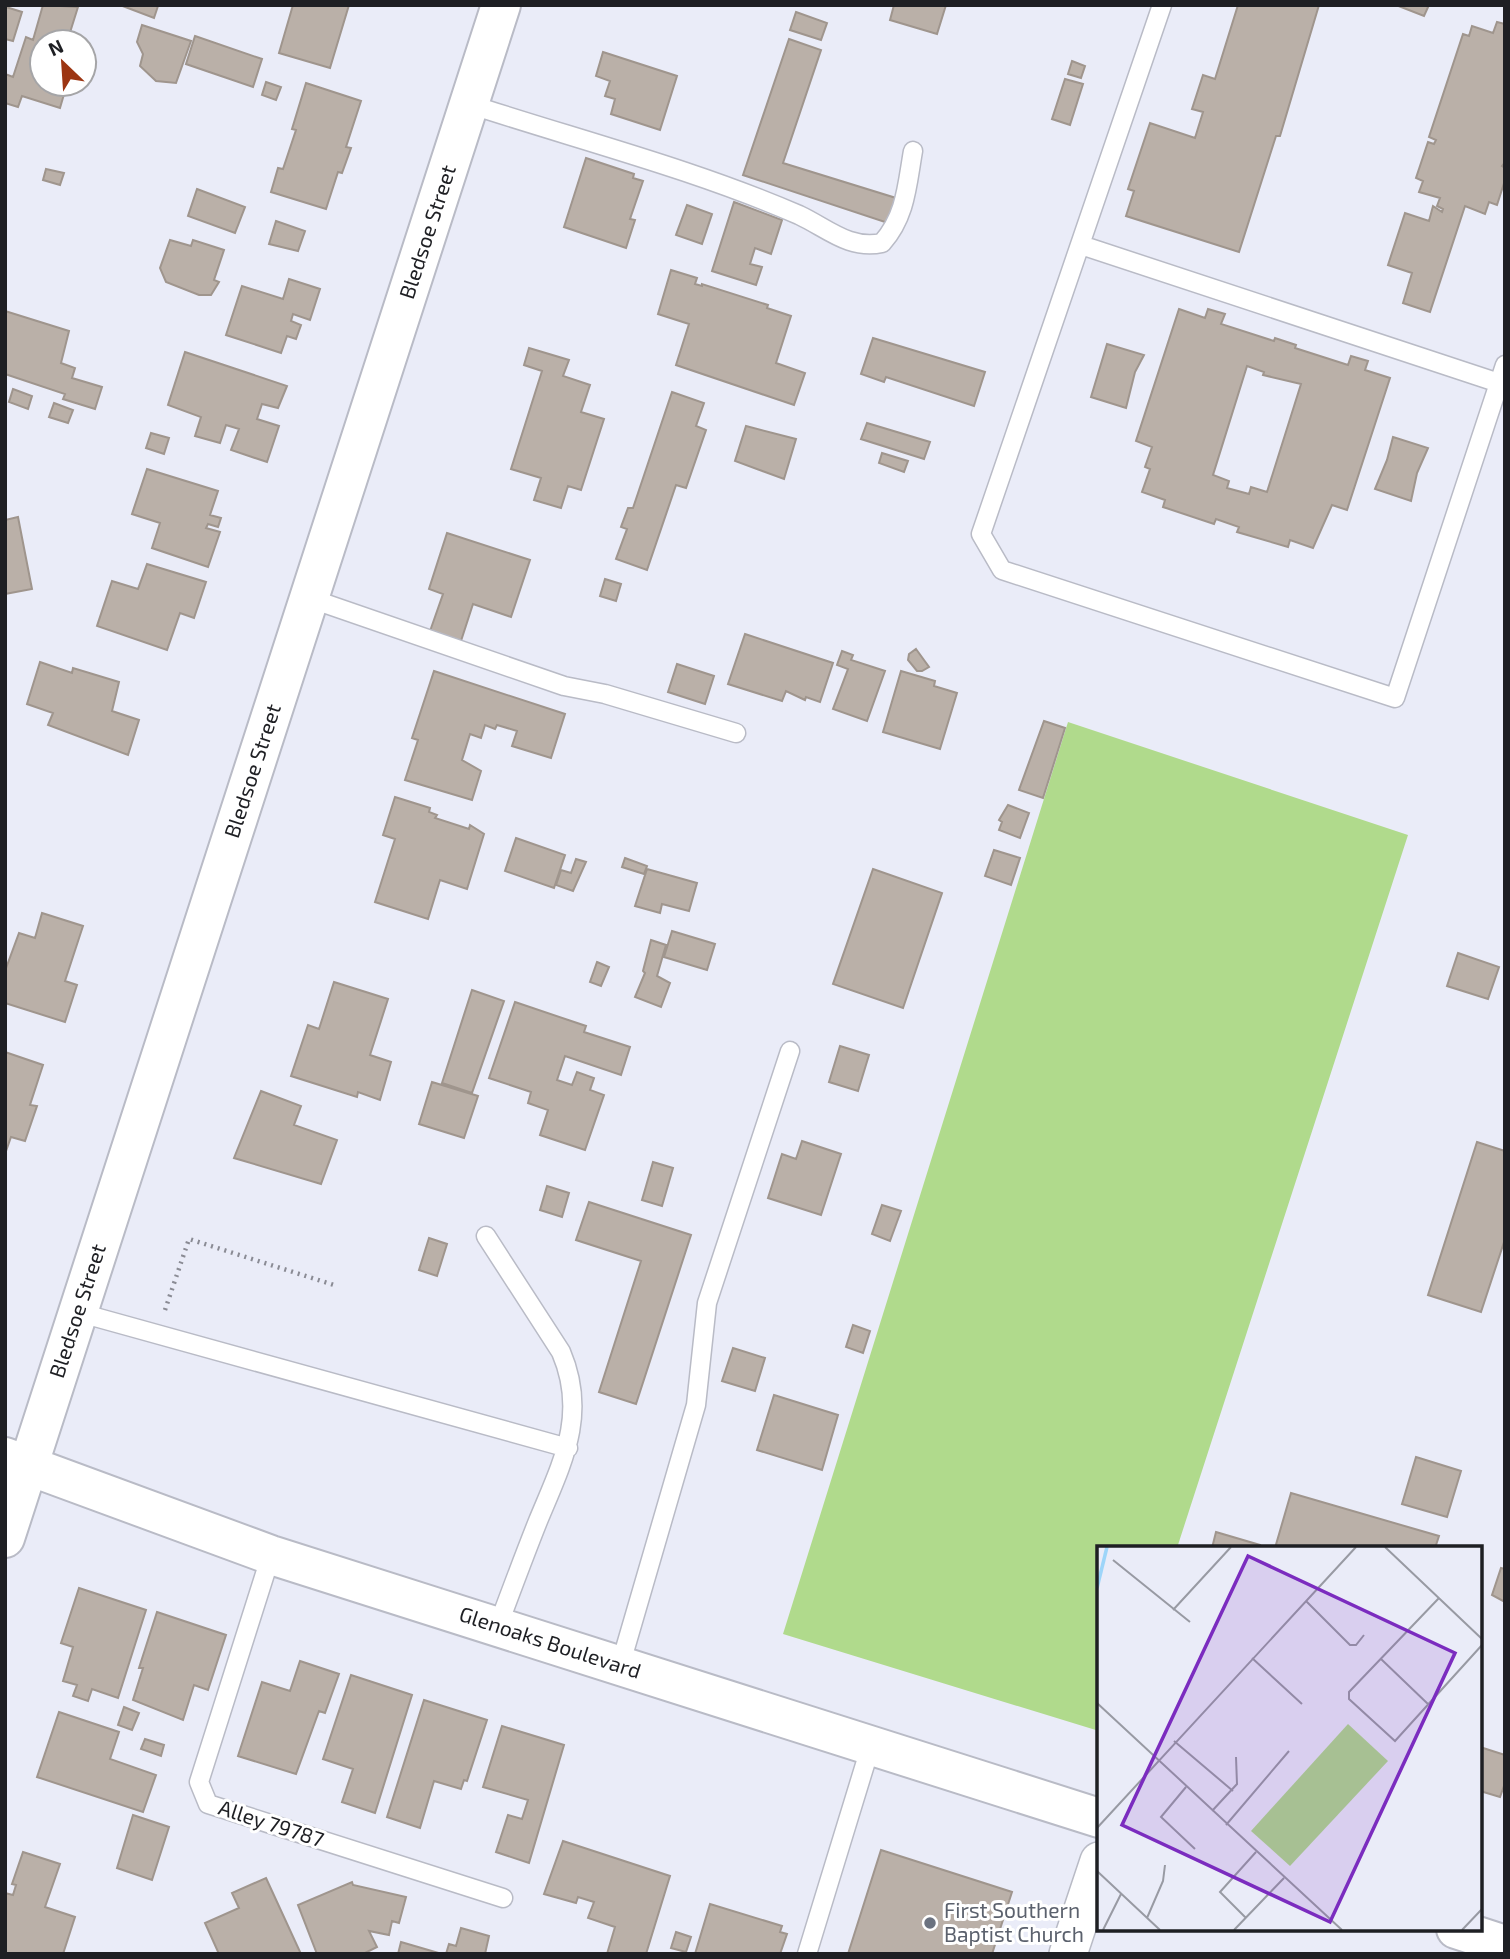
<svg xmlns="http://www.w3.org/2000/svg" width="1510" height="1959" font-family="'Exo 2',sans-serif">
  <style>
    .green { fill: #b0da8c }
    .building { fill: #bab0a8; stroke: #9f958d; stroke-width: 2; fill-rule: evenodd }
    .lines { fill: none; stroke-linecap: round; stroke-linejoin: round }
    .service-casing { stroke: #b9bbc6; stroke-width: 21 }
    .minor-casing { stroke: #b9bbc6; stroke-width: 40 }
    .tertiary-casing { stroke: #b9bbc6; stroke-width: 42 }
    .secondary-casing { stroke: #b9bbc6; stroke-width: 42 }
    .path { stroke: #8a8b94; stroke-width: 4.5; stroke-dasharray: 2 5; stroke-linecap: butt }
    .service { stroke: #fff; stroke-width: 18 }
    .minor { stroke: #fff; stroke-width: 37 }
    .tertiary { stroke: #fff; stroke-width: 38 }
    .secondary { stroke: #fff; stroke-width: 38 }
    .worship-dot { fill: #6b7280; stroke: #fff; stroke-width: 2.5 }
    .labels { text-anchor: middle; stroke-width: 6; stroke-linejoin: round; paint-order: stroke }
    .street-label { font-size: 21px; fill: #1e1f23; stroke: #fff }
    .worship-label { font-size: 21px; fill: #5b616d; stroke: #fff; text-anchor: start }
    .inset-river { fill: none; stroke: #9dd5f9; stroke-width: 3.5 }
    .inset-road { fill: none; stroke: #989aa3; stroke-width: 2 }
    .view { fill: #7b2cbf; fill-opacity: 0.15; stroke: #7b2cbf; stroke-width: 3.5 }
    .inset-edge { fill: none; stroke: #1e1f23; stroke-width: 3.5 }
  </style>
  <rect width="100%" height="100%" fill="#eaecf8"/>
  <path class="green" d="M1068,722l340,113 -231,713h-78v183l-316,-97z"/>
  <path class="building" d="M43,5l35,2 -11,35h-25v42h25l-7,24 -38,-12 -4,11 -13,-4v-29l8,3 13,-40 7,3z
    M120,5h35l3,1 -4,12z
    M293,5h56l-19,63 -51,-15z
    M894,5h52l-9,29 -47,-14z
    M1238,5h81l-39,131h-4l-37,116 -113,-36 8,-25 -6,-2 22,-66 45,15 8,-26 -11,-3 11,-34 12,4z
    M1396,5h33l-5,11z
    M6,7l16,5 -9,29 -8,-2z
    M796,12l31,11 -6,17 -31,-10z
    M1497,22l8,2v138l-3,4 3,2v12l-8,25 -8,-3 -4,12 -20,-8 -35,106 -27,-9 9,-30 -24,-8 17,-52 24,8 4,-15 9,6 1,-3 -6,-3 3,-8 -21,-6 4,-11 -7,-3 12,-36 6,2 2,-4 -7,-3 34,-103 6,2 3,-10 21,7z
    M142,25l49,16 -15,42 -20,-2 -16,-15 3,-12 -6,-12z
    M195,36l67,23 -9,28 -67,-23z
    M789,39l32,11 -38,113 113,35 -8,25 -145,-48z
    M603,52l74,24 -17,54 -49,-16 4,-15 -10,-3 5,-15 -14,-5z
    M1072,61l13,5 -4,12 -13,-4z
    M1065,79l18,5 -13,41 -18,-6z
    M266,82l15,5 -5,13 -14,-5z
    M306,83l55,18 -15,46 5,1 -9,25 -4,-1 -12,37 -55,-17 7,-24 5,1 13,-39 -4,-1z
    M586,158l48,16 -1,4 10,3 -13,38 5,1 -9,28 -62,-21z
    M46,169l18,4 -4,12 -17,-5z
    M197,189l48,18 -10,26 -47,-17z
    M734,202l48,18 -11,34 -16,-6 -5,16 12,3 -6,18 -44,-14z
    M687,205l25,9 -10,30 -26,-9z
    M276,221l29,10 -7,20 -29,-7z
    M170,240l21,6 2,-6 31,10 -10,30 5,2 -8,13h-12l-33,-13 -6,-14z
    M671,270l26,8 -2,6 7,2v-2l66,21 -1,3 24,8 -15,47 29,10 -11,32 -118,-40 13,-41 -31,-10z
    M289,279l31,10 -10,31 -17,-6 -2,7 10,4 -5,14 -9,-3 -6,17 -55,-18 16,-49 41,13z
    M1179,309l26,9 3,-9 17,5 -4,10 53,17 1,-3 21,7 -1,3 53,17 3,-9 17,5 -3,9 25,8 -43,132 -15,-5 -19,43 -23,-8 -2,7 -51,-15 2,-5 -23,-8 -2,5 -51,-17 2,-7 -23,-8 8,-23 -5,-2 7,-20 -16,-6zM1247,366l17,6 -1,3 38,9 -34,108 -16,-5 -2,7 -22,-6 2,-7 -16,-6z
    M5,311l64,20 -8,32 14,5 -3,10 30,9 -7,22 -32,-10 2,-5 -60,-20z
    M873,338l112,34 -11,34 -88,-29 -2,5 -23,-8z
    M1107,344l37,11 -9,17 -9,36 -35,-11z
    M529,348l40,12 -6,16 27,9 -9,27 23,7 -23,71 -13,-4 -7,22 -27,-8 7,-22 -30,-9 31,-98 -18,-6z
    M185,352l102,34 -9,22 -16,-4 -5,15 22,7 -12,36 -36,-12 8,-21 -13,-4 -6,18 -25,-7 6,-19 -33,-12z
    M13,389l19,7 -4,13 -19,-7z
    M672,392l32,11 -8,23 10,4 -20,58 -10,-3 -29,85 -31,-11 11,-30 -6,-2 7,-19h5z
    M54,403l19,7 -5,13 -19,-6z
    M867,423l63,19 -6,17 -63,-20z
    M746,426l50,13 -12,40 -49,-18z
    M151,433l18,5 -5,16 -18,-6z
    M1393,437l35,11 -11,25 -6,28 -36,-12 12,-29z
    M882,453l26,8 -4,11 -25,-9z
    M147,469l71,22 -8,24 11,3 -3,9 -10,-3 -2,4 14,4 -12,35 -56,-19 8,-25 -28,-9z
    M18,517l14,72 -27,5v-74z
    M447,533l83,27 -19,57 -38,-13 -13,40 -31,-10 14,-40 -14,-5z
    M147,564l59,18 -12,36 -14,-5 -13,37 -70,-24 15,-45 26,8z
    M605,579l16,5 -5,17 -16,-5z
    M745,634l88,29 -13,39 -14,-5 -1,3 -19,-9 -4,10 -54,-17z
    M916,649l13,18 -7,4h-5l-9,-11 1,-6z
    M842,651l11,4 -2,5 34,11 -18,50 -34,-12 15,-40 -11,-4z
    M40,662l32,11 1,-5 46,14 -7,29 27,9 -11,35 -80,-30 5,-12 -26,-9z
    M677,664l37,12 -9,28 -37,-12z
    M434,671l131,43 -14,44 -39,-12 5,-15 -20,-6 -2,4 -10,-4 -4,13 -11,-4 -8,26 19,11 -9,29 -67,-20 13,-40 -6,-2z
    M901,671l34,10 -1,5 23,7 -17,56 -57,-17z
    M1044,721l21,7 -22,70 -24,-8z
    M395,797l35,11 -1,4 8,3 -2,3 34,11 1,-4 14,9 -17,55 -27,-9 -12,39 -53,-17 20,-63 -12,-4z
    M1008,805l21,8 -9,25 -21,-8 3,-8 -3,-2z
    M516,838l49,17 -11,33 -49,-17z
    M994,850l26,8 -9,27 -26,-9z
    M625,858l22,8 -3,8 -22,-7z
    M576,859l10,3 -13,29 -17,-6 5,-15 10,3z
    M647,869l50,14 -8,28 -27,-7 -2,9 -25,-7z
    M873,869l69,24 -39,115 -70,-24z
    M42,913l41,13 -18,55 12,4 -12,37 -60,-19v-32l14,-38 16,5z
    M672,931l43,13 -8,26 -43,-13z
    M651,940l15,5 -9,31 13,7 -9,24 -26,-10 10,-24 -2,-2z
    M1458,953l41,14 -11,32 -41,-13z
    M597,962l12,5 -8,19 -11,-4z
    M334,982l54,17 -18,56 21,7 -11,38 -22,-8 -1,5 -66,-21 17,-51 11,4z
    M472,990l32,11 -32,92 -30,-10z
    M515,1002l71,24 -2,6 46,15 -9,28 -56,-19 -8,24 15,5 5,-13 17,6 -4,12 14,5 -19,55 -45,-15 8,-25 -20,-7 3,-11 -42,-14z
    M840,1046l29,9 -11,36 -29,-9z
    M5,1052l38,13 -13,40 7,1 -12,35 -14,-4 -6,17z
    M432,1082l46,14 -14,42 -45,-14z
    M261,1091l40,15 -7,19 43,15 -16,44 -87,-26z
    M802,1141l39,13 -20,61 -53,-17 14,-44 14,5z
    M1477,1142l28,9v88l-24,73 -53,-17z
    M653,1162l20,6 -11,38 -20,-6z
    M547,1186l22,7 -7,24 -22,-7z
    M589,1202l102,33 -55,169 -37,-12 42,-131 -65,-21z
    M882,1205l19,6 -11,30 -18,-7z
    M429,1238l18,6 -10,32 -18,-6z
    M853,1325l17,6 -7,22 -17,-6z
    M733,1348l32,10 -10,33 -33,-10z
    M774,1395l64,20 -16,55 -65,-20z
    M1416,1457l45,14 -14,46 -45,-13z
    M1291,1493l148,43 -4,12h-160z
    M1216,1532l44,13 -1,3h-47z
    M1501,1568l4,1v33l-13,-7z
    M79,1588l67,22 -28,88 -26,-9 -4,12 -15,-5 4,-11 -14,-4 10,-34 -12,-4z
    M157,1612l69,23 -18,55 -14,-5 -11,35 -50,-20 10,-32h-4z
    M300,1661l39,13 -14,39 -6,-2 -23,63 -58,-18 24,-74 28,9z
    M351,1675l61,20 -37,118 -33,-11 11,-33 -30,-10z
    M424,1700l63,20 -20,61 -3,-1 -3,9 -27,-8 -14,47 -33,-11z
    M124,1707l15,6 -7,17 -14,-5z
    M59,1712l60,20 -9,27 46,16 -13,37 -106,-35z
    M502,1726l62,19 -35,118 -33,-11 12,-37 14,4 6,-19 -45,-13z
    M145,1739l19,6 -3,11 -20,-7z
    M1480,1747l25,8v28l-5,14 -20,-6z
    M133,1815l36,12 -17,53 -35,-12z
    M563,1841l107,35 -24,78h-39l8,-27 -27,-9 6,-16 -16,-5 -2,6 -32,-9z
    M881,1850l131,42 -20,62h-144z
    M23,1852l37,12 -15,43 30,10 -12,37h-58v-61l8,2 3,-10 -4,-1z
    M266,1878l35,76h-82l-14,-31 34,-15 -7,-15z
    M352,1882l1,3 53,12 -7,26 -7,-2 -3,14 -20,-4 8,16 -14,7h-46l-19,-49z
    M710,1904l72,22 -2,6 7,2 -7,20h-85z
    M461,1928l28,8 -4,18h-39l3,-10 7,2z
    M676,1932l15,5 -5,15 -15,-4z
    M401,1942l41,12h-44z"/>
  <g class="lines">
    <defs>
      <path id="service" d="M1162,5l-181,529 21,36 393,128 110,-333
        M469,104c110,36 224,65 330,111 28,13 50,35 83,28 24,-27 25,-58 31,-92
        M1081,245l418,138
        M309,598l255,88 41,8 131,39
        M486,1236l75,116c27,63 1,111 -23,169 -14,35 -27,70 -40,105
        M77,1312l491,136
        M271,1555l-72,227 9,22 295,94
        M620,1666l76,-261 11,-102 83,-252
        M807,1954l64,-209"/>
      <path id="minor" d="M1068,1954l31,-93"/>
      <path id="tertiary" d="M5,1538l496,-1533"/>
      <path id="secondary" d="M5,1457l266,98 828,263
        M1456,1929l49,16"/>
    </defs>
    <use href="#service" class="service-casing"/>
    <use href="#minor" class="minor-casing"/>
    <use href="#tertiary" class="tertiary-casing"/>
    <use href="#secondary" class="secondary-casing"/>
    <path class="path" d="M165,1310l24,-71 145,46"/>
    <use href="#service" class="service"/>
    <use href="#minor" class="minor"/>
    <use href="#tertiary" class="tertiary"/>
    <use href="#secondary" class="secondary"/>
  </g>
  <circle class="worship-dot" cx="930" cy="1923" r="7"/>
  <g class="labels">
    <g class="street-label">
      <text transform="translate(428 232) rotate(-72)" y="7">Bledsoe Street</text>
      <text transform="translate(253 771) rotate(-72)" y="7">Bledsoe Street</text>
      <text transform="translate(78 1311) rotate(-72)" y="7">Bledsoe Street</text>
      <text transform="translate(550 1643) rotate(18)" y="7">Glenoaks Boulevard</text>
      <text transform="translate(271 1824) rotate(18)" y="7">Alley 79787</text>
    </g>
    <g class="worship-label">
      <text x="944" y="1918">First Southern<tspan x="944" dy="24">Baptist Church</tspan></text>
    </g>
  </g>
  <g transform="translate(1097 1546)">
    <rect width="385" height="385" fill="#eaecf8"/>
    <path d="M251,178l40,37 -98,105 -39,-35z" fill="#b0da8c"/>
    <path class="inset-river" d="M0,42l10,-41"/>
    <path class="inset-road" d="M288,1l97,92M16,14l77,62M342,52l-90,94v7l46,42 87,-96M209,55l44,44h6l8,-10M76,64l58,-63M155,112l50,46M284,113l48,46M0,157l245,227M77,195l59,50M89,241l-25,30 34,32M115,265l25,-27 -1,-27M129,279l63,-74M0,282l259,-281M0,325l63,59M50,372l16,-37 2,-16M149,372l-26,-26 36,-40M6,384l18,-36M137,384l50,-52M365,384l20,-21"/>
    <path class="view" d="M151,10l207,97 -125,269 -208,-97z"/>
    <rect width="385" height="385" class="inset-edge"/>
  </g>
  <rect width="1510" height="1959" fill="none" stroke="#1e1f23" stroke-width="14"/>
  <g transform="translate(63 63) rotate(335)"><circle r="33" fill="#ffffff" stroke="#a5a5a7" stroke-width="2"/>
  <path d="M0-5L12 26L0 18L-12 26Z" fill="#9c3512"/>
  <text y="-10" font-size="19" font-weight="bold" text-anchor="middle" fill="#1e1f23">N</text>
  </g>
</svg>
